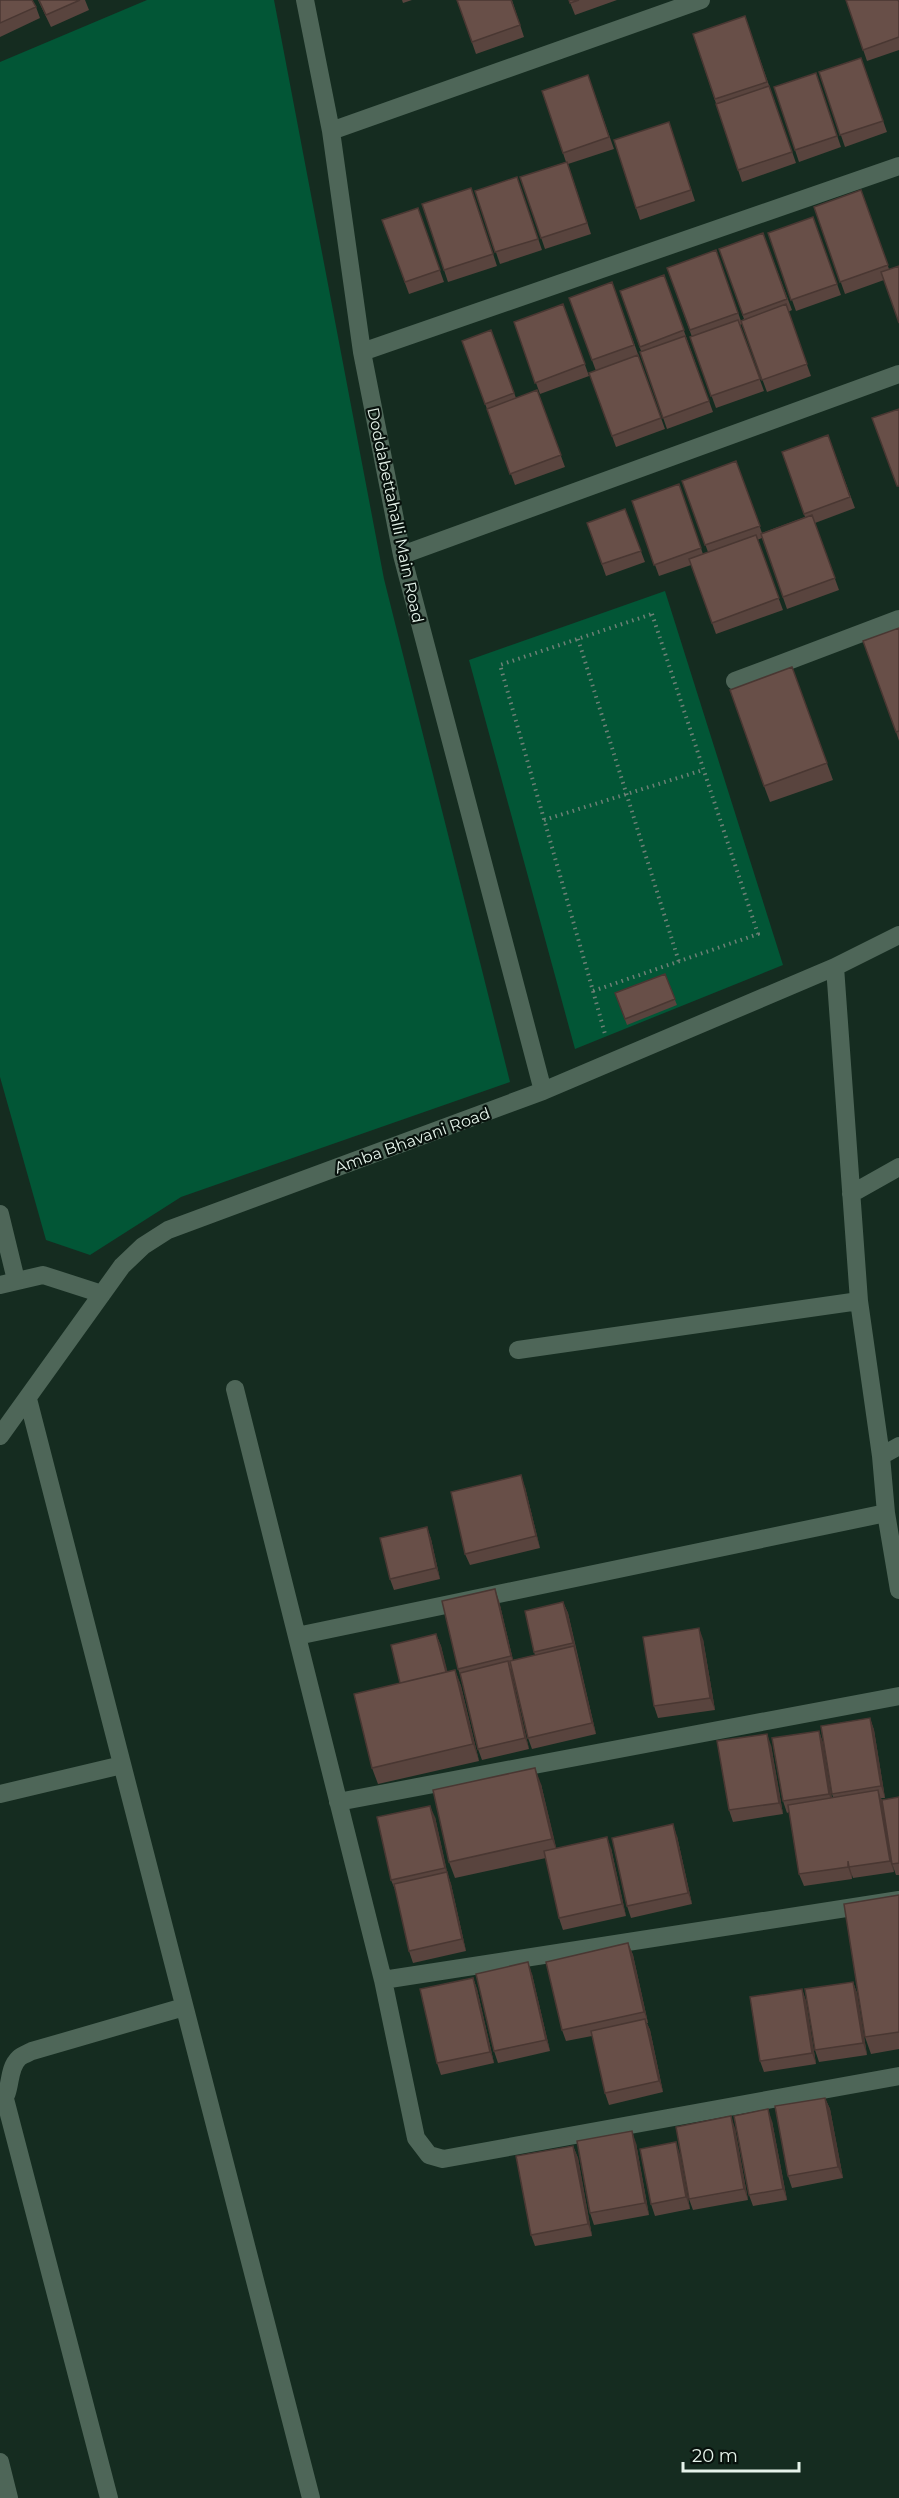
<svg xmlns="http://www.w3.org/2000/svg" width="899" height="2498" font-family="Montserrat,sans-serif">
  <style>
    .green { fill: #025636 }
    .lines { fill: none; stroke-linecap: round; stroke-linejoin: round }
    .path { stroke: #6d8076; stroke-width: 4; stroke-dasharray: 1.5 4.5; stroke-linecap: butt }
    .minor { stroke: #4e6658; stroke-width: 18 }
    .wall { fill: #59443e }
    .shaded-wall { fill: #493732 }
    .building { fill: #684f48; stroke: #493732; stroke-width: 1.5 }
    .labels { text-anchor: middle; stroke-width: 4.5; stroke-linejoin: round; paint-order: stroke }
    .street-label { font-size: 16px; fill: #e5f3ea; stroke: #08120d }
  </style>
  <rect width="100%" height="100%" fill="#152c20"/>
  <path class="green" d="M147,0h127l110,579 126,503 -329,115 -91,58 -44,-15 -46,-163v-1015z
    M665,591l118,374 -208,84 -106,-389z"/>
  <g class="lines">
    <path class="path" d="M652,614l106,320 -165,57 -93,-326z
      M578,639l101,323
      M544,820l159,-50
      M593,991l12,43"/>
    <path class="minor" d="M305,0l26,131 31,221 40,203 141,536
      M331,131l370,-131
      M362,352l537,-186
      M402,555l497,-181
      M735,681l164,-62
      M835,967l24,334 22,155 5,57 13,77
      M851,1194l48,-27
      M0,1214l16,66
      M0,1285l43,-10 59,19
      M518,1350l341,-49
      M235,1389l148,591 516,-80
      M28,1399l283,1099
      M0,1436l122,-170 21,-20 25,-16 375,-139 292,-124 64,-32
      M881,1456l18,-10
      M297,1636l589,-123
      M0,1794l122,-29
      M338,1802l561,-106
      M383,1980l33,158 13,17 14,4 456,-83
      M5,2099l104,399
      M0,2103c13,-10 6,-33 19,-45 3,-3 9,-5 13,-7l152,-44
      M0,2462l9,36"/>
  </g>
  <path class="wall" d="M0,0l36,7 4,11 -40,19z
    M38,0h47l4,10 -38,17z
    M402,0h10l-9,3z
    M457,0h55l12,37 -48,17z
    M569,0h48l-42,15z
    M846,0l53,2v48l-32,11z
    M745,16l51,147 -54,19 -49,-148z
    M861,58l26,74 -42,15 -26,-75z
    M816,73l25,74 -42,15 -25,-75z
    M588,75l26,74 -46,15 23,70 -46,15 -25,-72 46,-15 -24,-71z
    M669,122l26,79 -55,19 -4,-12z
    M517,177l25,73 -42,14 -25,-73z
    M861,190l28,79 -5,11 -39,14 -31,-87z
    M475,199l22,67 -49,16 -4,-12z
    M418,208l26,74 -35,12 -27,-74z
    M813,217l28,78 -45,16 -28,-78z
    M763,233l29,77 -4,2 23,64 -44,16 -25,-68 -2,1 24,66 -48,17 -26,-71h2l-25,-69 49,-18 25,71 3,-2 -25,-70z
    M664,275l49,137 -46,17 -27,-77 1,-1 -21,-60z
    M612,282l53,147 -49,18 -27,-74 7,-2 -27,-73z
    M563,304l26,72 -49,18 -26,-72z
    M491,330l25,68 21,-8 28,77 -50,18 -53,-144z
    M828,435l27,73 -40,15 24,67 -52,19 -25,-71 -5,2 26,70 -67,24 -25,-69 -32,11 -27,-75 47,-17 24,70 5,-2 -26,-71 54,-20 26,72 43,-16 -23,-65z
    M625,509l20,53 -39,14 -19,-53z
    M899,628v113l-3,-9z
    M792,667l41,113 -63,22 -6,-16z
    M665,974l12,31 -50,20 -12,-32z
    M525,1487l15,61 -70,17 -5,-11z
    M427,1527l4,12 9,40 -46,11 -4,-11z
    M499,1601l14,59 22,-5 -1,-3 29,-50 5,11 28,121 -64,15 -4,-11 -17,-69h-1l19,80 -47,11 -4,-11 -17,-72 -3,-8z
    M436,1634l5,12 6,26 8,-2 6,16 18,75 -101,23 -6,-16 28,-85z
    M703,1639l12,71 -57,8 -4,-12z
    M870,1718l4,12 11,68h-4l1,2 17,-3v78h-3l-3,-9 1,6 -41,6 -1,-3v4l-48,7 -5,-12 -10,-62 -2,1 -4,-12 36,-70 4,12 9,55 1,-1 -1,-3z
    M771,1745l12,69 -50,8 -4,-12z
    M541,1784l15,64h55l15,68 -63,14 -4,-12 -13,-60 -91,20 -6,-16z
    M435,1817l12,55 4,12 15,67 -53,12 -4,-12 -13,-59 -5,-12z
    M677,1836l15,68 -61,14 -4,-12z
    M899,1895v154l-28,5 -6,-17z
    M628,1943l5,12 15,68h-1l3,7 13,62 -54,13 -4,-12 -13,-57 -26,5 -4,-11z
    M532,1974l18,77 -52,12 -4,-12z
    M473,1978l4,11 17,74 -53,12 -4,-12z
    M853,1982l4,11 10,62 -48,7 -4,-12z
    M802,1989l4,12 10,63 -52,8 -4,-11z
    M825,2098l5,11 13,69 -51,10 -4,-12z
    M772,2121l15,79 -34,6 -4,-11z
    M735,2128l13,72 -55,10 -4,-11z
    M636,2143l13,72 -55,10 -4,-12z
    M573,2146l5,12 14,78 -57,10 -4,-11z
    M680,2154l10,55 -35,7 -4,-12z"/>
  <path class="shaded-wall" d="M521,1475l4,12 15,61 -4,-12z
    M427,1527l4,12 9,40 -4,-11z
    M495,1589l4,12 16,67 -4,-12z
    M563,1602l5,11 9,41 -4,-11z
    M699,1628l4,11 12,71 -5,-12z
    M436,1634l5,12 10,39 -5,-12z
    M574,1646l4,12 18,76 -4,-11z
    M508,1661l4,12 17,76 -4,-11z
    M455,1670l6,16 18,75 -6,-17z
    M870,1718l4,12 11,68 -4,-12z
    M819,1731l4,12 10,63 -4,-12z
    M767,1734l4,11 12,69 -4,-11z
    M535,1768l6,16 17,71 -6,-16z
    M878,1790l4,12 12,70 -4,-11z
    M430,1806l5,11 14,63 -4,-12z
    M673,1824l4,12 15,68 -4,-11z
    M607,1837l4,11 15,68 -4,-12z
    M848,1861l4,14v4l-4,-12z
    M447,1872l4,12 15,67 -4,-12z
    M628,1943l5,12 15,68 -4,-11z
    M528,1962l4,12 18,77 -4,-11z
    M473,1978l4,11 17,74 -4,-11z
    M853,1982l4,11 10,62 -4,-12z
    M802,1989l4,12 10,63 -4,-11z
    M645,2019l5,11 13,62 -4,-11z
    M825,2098l5,11 13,69 -5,-11z
    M768,2109l4,12 15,79 -4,-11z
    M731,2116l4,12 13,72 -4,-11z
    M632,2131l4,12 13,72 -4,-12z
    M676,2142l4,12 10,55 -4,-12z
    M573,2146l5,12 14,78 -4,-12z"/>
  <path class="building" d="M0,0h32l4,7 -36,16z
    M39,0h41l-34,15z
    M457,0h54l9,25 -48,17z
    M569,0h10l-9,3z
    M846,0h52l1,2v35l-36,13z
    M745,16l22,66 -52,17 -22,-65z
    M861,58l22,63 -43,14 -21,-63z
    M816,73l21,63 -42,14 -21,-63z
    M588,75l21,62 -46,16 -21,-62z
    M769,86l23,66 -54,18 -22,-66z
    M669,122l22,68 -55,18 -22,-68z
    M567,162l20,61 -46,15 -21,-61z
    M517,177l21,62 -43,13 -20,-61z
    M471,188l22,66 -49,16 -22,-66z
    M861,190l27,75 -48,17 -26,-75z
    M418,208l22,62 -35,12 -23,-62z
    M813,217l24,67 -46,16 -23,-67z
    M763,233l24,66 -44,16 -24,-66z
    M716,250l22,63 -48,17 -23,-62z
    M899,266v57l-18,-51z
    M664,275l20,55 -44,17 -20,-56z
    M612,282l22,63 -42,15 -23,-62z
    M563,304l22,60 -50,19 -21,-61z
    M786,304l21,60 -45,16 -21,-59z
    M738,320l22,59 -49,17 -21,-59z
    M491,330l23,63 -29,11 -23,-63z
    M685,336l24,65 -46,17 -23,-66z
    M638,355l23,63 -49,18 -23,-63z
    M537,390l24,65 -51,19 -23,-65z
    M899,409v77h-2l-25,-68z
    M828,435l22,62 -46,17 -22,-62z
    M736,461l24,65 -55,19 -23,-64z
    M679,484l22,64 -47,17 -22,-64z
    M625,509l16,42 -39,13 -15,-41z
    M812,515l23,63 -52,19 -22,-63z
    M756,535l23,63 -67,25 -23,-64z
    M899,628v103l-3,1 -33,-91z
    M792,667l35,96 -63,23 -34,-96z
    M665,974l10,25 -50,20 -10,-26z
    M521,1475l15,61 -71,18 -14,-62z
    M427,1527l9,41 -46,11 -10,-41z
    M495,1589l16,67 -53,13 -16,-68z
    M563,1602l10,41 -39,9 -9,-41z
    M699,1628l11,70 -56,8 -11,-69z
    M436,1634l10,38 -46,11 -9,-38z
    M574,1646l18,77 -64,15 -18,-77z
    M508,1661l17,77 -47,11 -18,-76z
    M455,1670l18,74 -101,24 -18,-74z
    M870,1718l11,68 -49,8 -11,-68z
    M819,1731l10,63 -46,7 -11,-63z
    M767,1734l12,69 -50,7 -12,-69z
    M535,1768l17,71 -103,23 -16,-72z
    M878,1790l12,71 -41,6 -1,-6v6l-49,7 -11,-69z
    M899,1797v66l-7,1 -10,-64z
    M430,1806l15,62 -54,12 -14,-63z
    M673,1824l15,69 -61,13 -15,-68z
    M607,1837l15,67 -63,14 -15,-67z
    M447,1872l15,67 -53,12 -15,-67z
    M899,1895v137l-34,5 -21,-133z
    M628,1943l16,69 -82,18 -16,-68z
    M528,1962l18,78 -52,11 -18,-77z
    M473,1978l17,74 -53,11 -17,-74z
    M853,1982l10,61 -48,7 -10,-61z
    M802,1989l10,64 -52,8 -10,-64z
    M645,2019l14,62 -54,12 -14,-62z
    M825,2098l13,69 -50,9 -13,-70z
    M768,2109l15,80 -34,6 -15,-79z
    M731,2116l13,73 -55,10 -13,-72z
    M632,2131l13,72 -55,10 -13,-72z
    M676,2142l10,55 -35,7 -11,-55z
    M573,2146l15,78 -57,11 -15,-79z"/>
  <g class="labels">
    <g class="street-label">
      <text transform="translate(396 515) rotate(78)" y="6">Doddabettahalli Main Road</text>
      <text transform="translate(412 1140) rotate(-20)" y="6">Amba Bhavani Road</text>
    </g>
  </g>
  <path d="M683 2462v9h116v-9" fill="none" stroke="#e5f3ea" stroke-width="3"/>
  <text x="692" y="2462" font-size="18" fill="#e5f3ea" stroke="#08120d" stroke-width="4.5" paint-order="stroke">20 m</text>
</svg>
